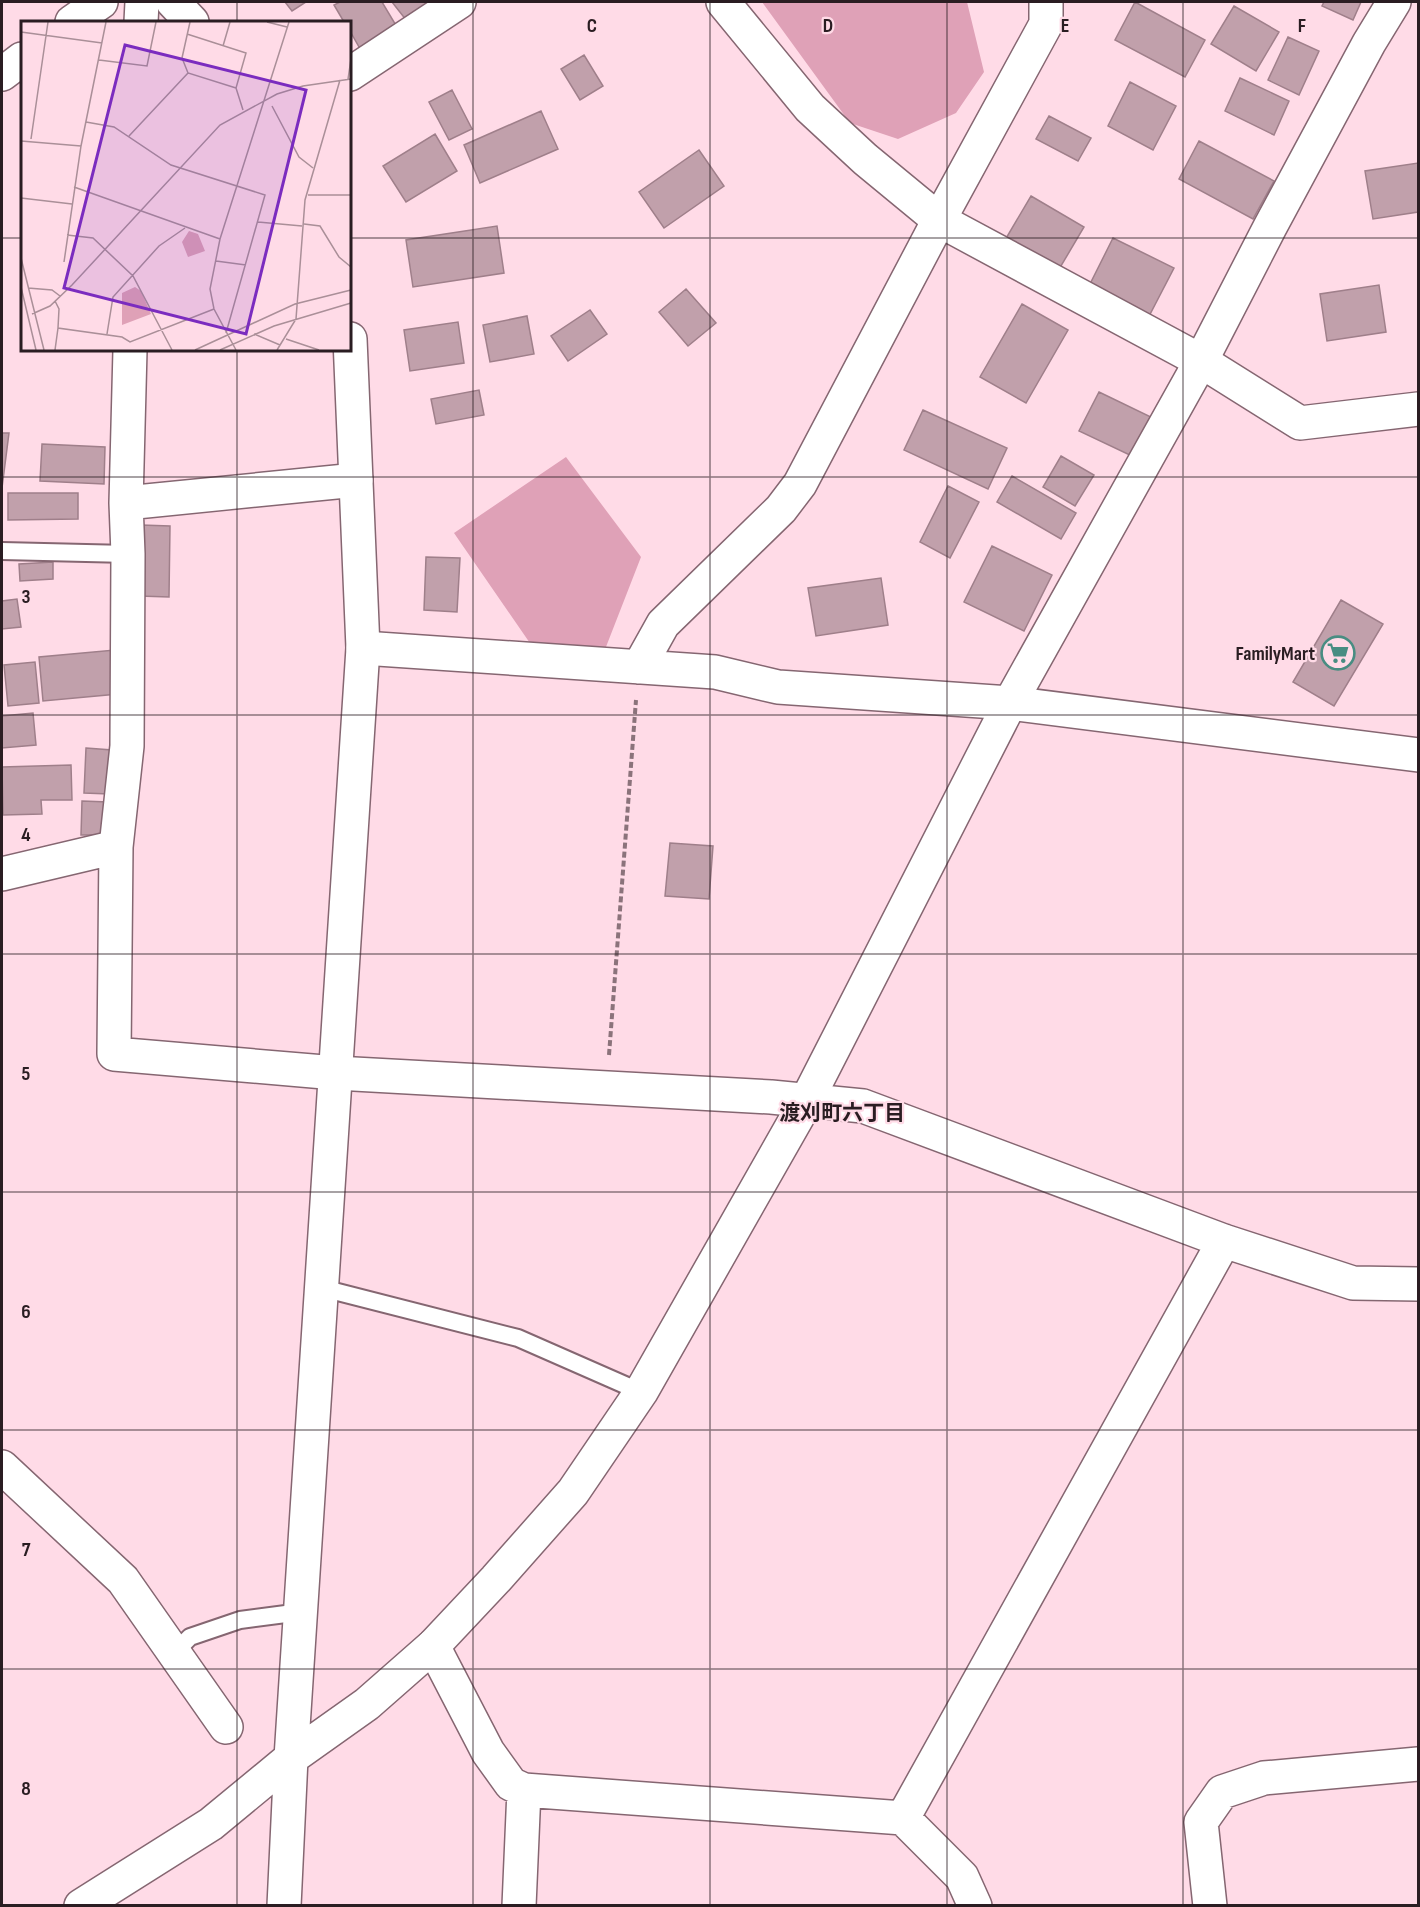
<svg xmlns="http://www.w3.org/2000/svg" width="1420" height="1907" font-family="'Sofia Sans Condensed','Noto Sans JP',sans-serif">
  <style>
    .forest { fill: #dfa1b7 }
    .building { fill: #c1a0ab; stroke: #9f7f8a; stroke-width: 1.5 }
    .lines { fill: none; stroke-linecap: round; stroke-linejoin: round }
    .lane-casing { stroke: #856671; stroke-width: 20 }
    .street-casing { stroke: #856671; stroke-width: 36 }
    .secondary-casing { stroke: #856671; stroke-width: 36 }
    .path { stroke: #8b737b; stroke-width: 4; stroke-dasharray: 6 3; stroke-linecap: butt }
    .lane { stroke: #fff; stroke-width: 16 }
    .street { stroke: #fff; stroke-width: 33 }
    .secondary { stroke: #fff; stroke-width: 33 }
    .grid { fill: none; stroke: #2a1d22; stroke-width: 1.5; stroke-opacity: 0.55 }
    .labels { text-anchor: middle; stroke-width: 4.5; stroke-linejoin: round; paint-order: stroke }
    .poi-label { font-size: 20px; font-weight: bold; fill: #2a1d22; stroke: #ffdbe7; text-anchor: end }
    .neighbourhood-label { font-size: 21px; font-weight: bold; fill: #2a1d22; stroke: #ffdbe7 }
    .inset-road { fill: none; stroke: #aa8f98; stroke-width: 1.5 }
    .view { fill: #7b2cbf; fill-opacity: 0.15; stroke: #7b2cbf; stroke-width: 3 }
    .inset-edge { fill: none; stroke: #2a1d22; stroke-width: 3 }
    .grid-label { font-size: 20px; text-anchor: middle; font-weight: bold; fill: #2a1d22; stroke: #ffdbe7; stroke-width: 4.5; stroke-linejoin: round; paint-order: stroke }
  </style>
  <rect width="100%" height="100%" fill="#ffdbe7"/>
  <path class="forest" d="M762,2h205l17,70 -28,41 -58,26 -48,-16z
    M566,457l75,100 -37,95 -70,-3 -80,-116z"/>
  <path class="building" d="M285,2h21l-14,9z
    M340,2h42l18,30 -37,22 -13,-23v-9h-6l-10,-17z
    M392,2h50l-32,23z
    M1135,2l70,38 -20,37 -70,-37z
    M1324,2h37l-8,18 -31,-14z
    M1234,6l45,26 -23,39 -45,-27z
    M1288,37l31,14 -20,44 -31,-15z
    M584,55l19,31 -23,14 -19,-31z
    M1240,78l49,23 -15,34 -49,-24z
    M1130,82l46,24 -23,44 -45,-24z
    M452,90l20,39 -23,11 -20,-38z
    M541,111l17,38 -78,34 -16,-38z
    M1049,116l42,22 -13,23 -42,-22z
    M435,134l22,37 -51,31 -23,-36z
    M1199,141l75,40 -21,38 -74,-40z
    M699,150l25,36 -60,42 -25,-36z
    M1418,163v49l-45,7 -8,-48z
    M1031,196l53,31 -26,44 -53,-31z
    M497,226l7,47 -91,14 -7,-47z
    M1113,238l61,30 -28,54 -60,-30z
    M1379,285l7,47 -59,9 -7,-47z
    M686,289l30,34 -28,23 -29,-34z
    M1022,304l46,26 -42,73 -46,-26z
    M590,310l17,24 -39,27 -17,-25z
    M527,316l7,38 -44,8 -7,-37z
    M458,322l6,41 -54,8 -6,-41z
    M479,390l5,25 -48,9 -5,-25z
    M1099,392l54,26 -19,39 -55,-26z
    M923,410l84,38 -19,41 -84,-39z
    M2,433h7l-7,55z
    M42,444l63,3 -1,37 -64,-3z
    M1061,456l33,19 -19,31 -32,-19z
    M1012,476l64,37 -15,26 -64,-37z
    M948,486l31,16 -29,56 -30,-16z
    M8,493h70v26l-70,1z
    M141,525l29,1 -1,71 -30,-1z
    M992,546l60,29 -28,56 -60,-29z
    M426,557l34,1 -3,54 -33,-2z
    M53,562v17l-33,2 -1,-17z
    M881,578l7,47 -72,11 -8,-48z
    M17,599l4,28 -19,2v-28z
    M1341,600l42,24 -49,82 -41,-24z
    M115,650l3,44 -75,7 -4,-44z
    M35,662l4,41 -31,3 -4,-41z
    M33,713l3,32 -34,3v-32z
    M86,748l26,2 -3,44 -25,-1z
    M71,765l1,35h-31l1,14 -39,1 -1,-48z
    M82,801l26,1 -2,33h-25z
    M670,843l43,3 -4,53 -44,-3z"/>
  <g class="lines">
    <defs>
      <path id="lane" d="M2,551l126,3
        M322,1288l196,50 123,54
        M175,1652l15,-15 50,-17 61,-8"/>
      <path id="street" d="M723,2l87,106 55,51 74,61 262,141 99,62 118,-14
        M72,22l29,-20
        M141,22l1,-20
        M2,74l20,-15
        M350,74l109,-72
        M130,350l-4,153 2,51 -1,192 -11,101 -2,207 222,19 435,24 92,9 361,135 129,42 65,1
        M126,503l230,-23
        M363,648l352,24 63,15 232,16 408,52
        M639,667l24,-43 118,-115 19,-25 139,-264 107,-196v-22
        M2,874l114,-27
        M2,1467l121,113 103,147
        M433,1646l55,106 23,32 13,6 379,28 59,59 13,29
        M903,1818l321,-577
        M519,1906l5,-116
        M1210,1906l-9,-84 21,-30 42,-14 154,-14"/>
      <path id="secondary" d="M173,2l19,20
        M81,1906l130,-82 80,-66 76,-54 66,-58 63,-67 77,-87 68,-100 166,-292 203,-397 191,-342 69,-134 99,-184 25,-41
        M284,1906l7,-148 72,-1110 -13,-309"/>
    </defs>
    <use href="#lane" class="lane-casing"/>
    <use href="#street" class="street-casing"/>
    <use href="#secondary" class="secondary-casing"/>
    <path class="path" d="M609,1055l27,-355"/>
    <use href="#lane" class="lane"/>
    <use href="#street" class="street"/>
    <use href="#secondary" class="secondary"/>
  </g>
  <path class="grid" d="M237,2v20M473,2v1904M710,2v1904M947,2v1904M1183,2v1904M2,238h20M350,238h1068M237,350v1556M2,477h1416M2,715h1416M2,954h1416M2,1192h1416M2,1430h1416M2,1669h1416"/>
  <defs>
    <symbol id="supermarket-ring" viewBox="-11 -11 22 22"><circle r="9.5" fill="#ffdbe7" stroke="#488d82" stroke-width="1.5"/><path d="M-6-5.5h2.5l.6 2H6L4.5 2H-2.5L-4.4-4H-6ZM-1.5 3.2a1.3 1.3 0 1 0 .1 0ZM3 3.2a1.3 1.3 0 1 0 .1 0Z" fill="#488d82"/></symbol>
  </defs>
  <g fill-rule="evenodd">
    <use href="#supermarket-ring" x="1319" y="634" width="38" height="38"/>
  </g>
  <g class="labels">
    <g class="poi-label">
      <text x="1315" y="660">FamilyMart</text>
    </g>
    <g class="neighbourhood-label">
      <text x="842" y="1120">渡刈町六丁目</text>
    </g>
  </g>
  <g transform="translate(21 21)">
    <rect width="330" height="330" fill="#ffdbe7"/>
    <path d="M168,210l9,3 7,17 -17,6 -6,-15zM114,266l6,4 10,23 -29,11v-32z" fill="#dfa1b7"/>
    <path class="inset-road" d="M169,1l-8,36 6,15 48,15M246,1l20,5M0,11l81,11M166,13l59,19 -10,35 7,22M202,25l7,-24M78,39l48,6 9,-44M327,58l3,-20M251,85l27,51 14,11M65,101l28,5 57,38 94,30 -39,138M108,115l59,-63M10,118l17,-117M0,120l60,5M53,166l146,52M287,174h43M0,177l51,6M237,201l44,4M283,203l16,2 19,31 12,10M46,214l26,3 40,38 39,74M0,237l23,92M195,240l30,4M43,241l17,-116 25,-124M0,266l15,63M7,267l24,2 8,6M34,280l4,8 -1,19 64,9 8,5 84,-33M11,293l18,-8 22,-21 148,-160 57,-31 26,-8 48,-7M86,313l6,-37 46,-51 26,-18M233,313l26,11M265,318l33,11M34,329l3,-22M174,329l100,-46 56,-14M199,329l54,-24 77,-23M215,329l-22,-41 -4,-20 10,-50 69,-217M256,329l19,-31 9,-119 35,-120"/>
    <path class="view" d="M104,24l181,45 -60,244 -182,-46z"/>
    <rect width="330" height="330" class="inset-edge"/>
  </g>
  <g class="grid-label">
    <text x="592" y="32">C</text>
    <text x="828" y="32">D</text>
    <text x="1065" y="32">E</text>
    <text x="1302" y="32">F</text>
    <text x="26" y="603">3</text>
    <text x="26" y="841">4</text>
    <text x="26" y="1080">5</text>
    <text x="26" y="1318">6</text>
    <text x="26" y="1556">7</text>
    <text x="26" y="1795">8</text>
  </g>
  <rect width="1420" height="1907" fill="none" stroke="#2a1d22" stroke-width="6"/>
</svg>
